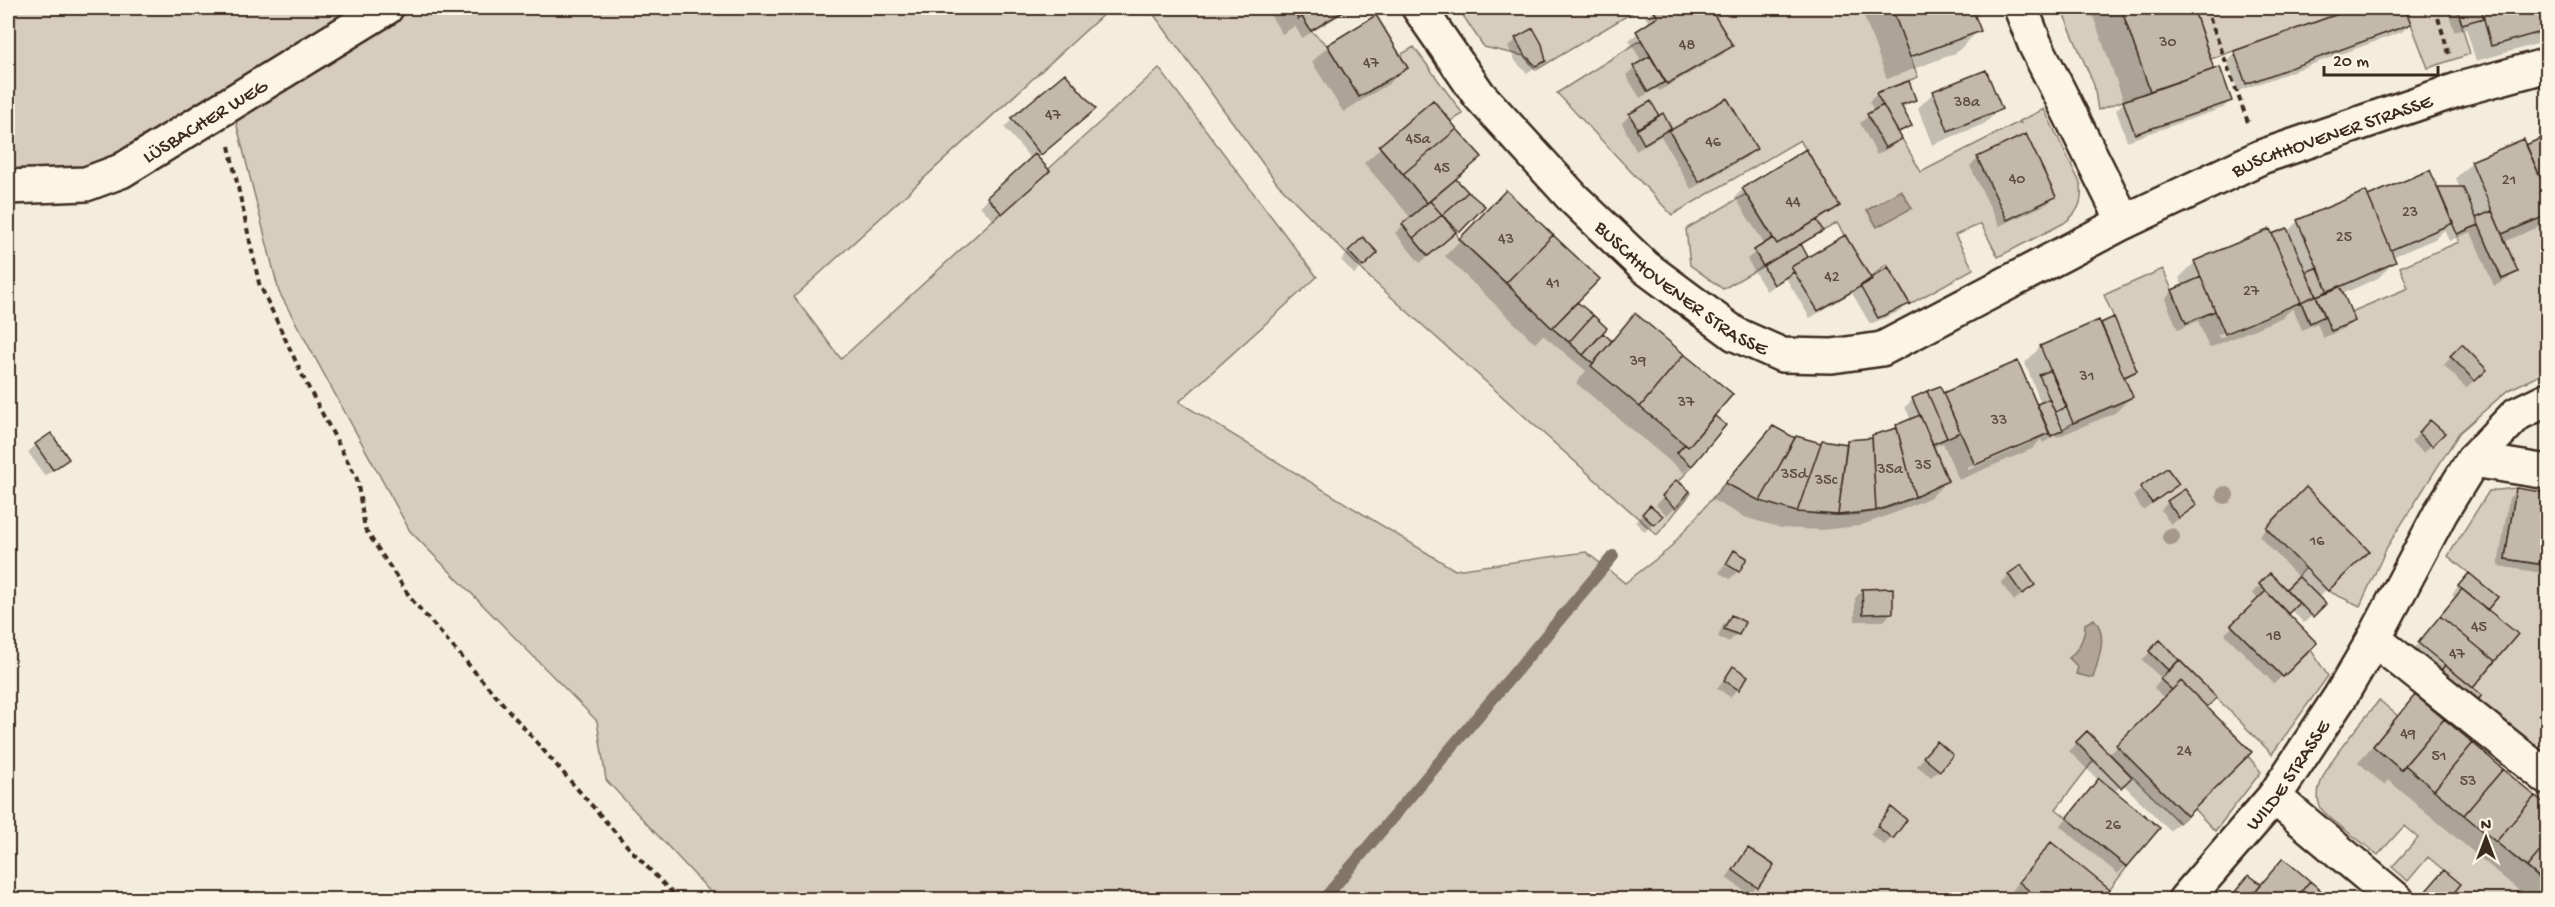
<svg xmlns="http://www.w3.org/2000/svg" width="2555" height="907" font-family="'Gochi Hand',sans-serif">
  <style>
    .green { fill: #d6cdbd; stroke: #887c6e; stroke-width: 1.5; fill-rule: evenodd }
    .water { fill: #b0a596; stroke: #817466; stroke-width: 1.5 }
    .shadow { fill: #0003; fill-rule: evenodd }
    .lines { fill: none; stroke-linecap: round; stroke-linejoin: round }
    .stream { stroke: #817466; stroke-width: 12 }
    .building { fill: #c3b9aa; stroke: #3b2a1e; stroke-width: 1.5 }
    .minor-casing { stroke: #3b2a1e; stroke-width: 38 }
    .path { stroke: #3b2a1e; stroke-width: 4; stroke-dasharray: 6 4.5; stroke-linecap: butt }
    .minor { stroke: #fcf5e5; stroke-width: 33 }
    .tree { fill: #a4988a }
    .labels { text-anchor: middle; stroke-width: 4.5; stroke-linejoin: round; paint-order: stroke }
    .number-label { font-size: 16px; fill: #5d4e41 }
    .street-label { font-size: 20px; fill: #3b2a1e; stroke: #fcf5e5 }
  </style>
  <rect width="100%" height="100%" fill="#f4eddd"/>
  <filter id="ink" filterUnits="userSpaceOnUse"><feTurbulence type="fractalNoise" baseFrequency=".0167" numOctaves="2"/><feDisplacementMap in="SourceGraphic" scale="12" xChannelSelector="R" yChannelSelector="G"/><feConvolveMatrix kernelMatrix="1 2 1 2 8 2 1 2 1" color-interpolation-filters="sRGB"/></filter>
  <g filter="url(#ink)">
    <path class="green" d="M8,8h1099l1,2 -314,287 47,62 318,-291 158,209 -138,125 276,168 131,-18 39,31 44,-34 56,-66c48,25 95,40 151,28 25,-6 49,-19 72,-30l-15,-37 27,-12 15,33 74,-32 2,3 22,-13 59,-26 -8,-20 13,-6 -33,-76 59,-26 23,54 29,-12 86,-9 8,20 16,-6 6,15 24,-10 -4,-9 57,-24 -8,-21 59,-25 -2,-8 22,-9 23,54 16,-7 -16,-38 45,-19v157l-39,18 -49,43 -72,114 -27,59 -32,-15 40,-40 -62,-63 -40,39 40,41 -20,21 -16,-16 -11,11 7,7 -35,34 52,52 28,-27 17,26 -56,78 -112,-114 -11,11 20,20 -8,8 11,11 -55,55 70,71 -8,7 -92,-92 -11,11 18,18 -38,49 71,58 -19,25 9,7h-1400l-111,-119 -9,-59 -187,-190 -131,-239 -51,-202 -64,42 -76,35 -80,9z
      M1149,8h142l7,11 4,-2 9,14 16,14 32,52 49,-29 -8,-13 14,-8 49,67 -12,7 -18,-21 -54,46 48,57 -25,21 26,32 28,-24 3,7 93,89 133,116 -8,9 15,13 -13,15 12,12 -34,42 -286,-256 -94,-96z
      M1458,8h182l-104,62 -12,-14 -40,-9z
      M1710,8h182l26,69 -42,16 45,79 98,-50 2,2 -1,-3 24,-12 37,76c2,17 -3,28 -17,38l-66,34 -17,-33 -26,11 18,34 -63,35 -23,-40 -17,14 -33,-55 -14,8 -6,-11 23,-14 -40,-66 -128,75 -115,-122 84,-53 9,16 -17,10 15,25 17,-9 2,2 65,-38zM2026,134l30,63 -49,22z
      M2061,8h60l29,83 -52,19 -4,-25z
      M2193,8h141l3,6 -126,45z
      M2405,8h52l13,46 -42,14z
      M1746,194l27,44 -19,12 9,16 -40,23 -33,-24 -4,-36z
      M2516,488l-11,71 42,7v205l-77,-62 12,-14 -9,-7 44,-54 -30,-24 11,-13 -50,-41 41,-65z
      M2379,700l19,16 -25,30 28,24 4,-5 142,120v14h-99l12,-15 -32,-27 -20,24 -16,-14 26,-29 -14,-12 -26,29c-17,-14 -38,-27 -54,-43 -26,-27 40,-89 55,-112z
      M2248,756l13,16 -46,59 -21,-22z"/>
    <path class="water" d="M1901,190l11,18 -35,19 -10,-17z
      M2094,619c15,16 4,41 -1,59l-17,-4 2,-7 -9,-9c10,-9 16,-21 16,-34z"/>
    <path class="shadow" d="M1266,8h81l-8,8 -37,22 -7,-12 -13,8z
      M1656,8h52l23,38 -8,8 -64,37 -2,-3 -17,10 -14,-23 16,-13 -13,-22 21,-16 -5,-7z
      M1744,8h13l-7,6z
      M1861,8h110l8,22 -23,23 -69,26z
      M2090,8h101l21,60 -4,5 23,27 -8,8 -96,33 -11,-31 8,-8z
      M2312,8h17l-15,5z
      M2360,8h43l7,16 -8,8 -164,59 -11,-31 8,-8z
      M2447,8h101v33l-72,20 -10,-33 -12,3z
      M1516,40l29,20 -18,13 -11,-11 -8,-15z
      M1328,46l78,21 -16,16 -47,29 -31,-50z
      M1065,75l21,42 -50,41 4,21 -46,42 -14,-15 51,-47 -27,-32z
      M1934,92l66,17 -16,15 -52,21 -14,-37z
      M1877,94l37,6 -13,9 9,16 -12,10 2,4 -8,7 -15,9 -17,-32 15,-12 -6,-9z
      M1433,102l47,55 -25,23 28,26 -32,32 -1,-1 -30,26 -25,-30 16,-15 -47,-55z
      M1630,115l29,3 4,-2 9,15 83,18 -8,8 -56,32 -30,-53 -25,15 -14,-28z
      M2548,137v86l-44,19 12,29 -8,8 -14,7 -23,-54 -22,9 -5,-11 -9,9 -43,18 2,5 -16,16 -36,16 11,26 -8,8 -22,10 -6,-15 -15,7 -9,-22 -10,9 -74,31 -11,-27 -20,9 -13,-31 8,-8 10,-5 -4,-8 16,-16 92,-30 11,-11 69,-23 69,-9h24l-4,-11 16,-16 53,-15zM2282,308v3l-63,27 -1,-3z
      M1978,159l76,37 -7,8 -48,22 -29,-60z
      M1743,189l96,17 -23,16 5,9 -20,15 7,13 61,21 39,23 -7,8 -31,13 -18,-31 -42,25 -24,-40 -20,13 -19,-32 18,-14 -30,-48z
      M1506,192l69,111 26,30 10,8 24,-26 74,108 -18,42 -7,8 -108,-90 10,-12 -43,-36 -8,8 -90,-87z
      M1363,239l13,14 -22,21 -13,-14z
      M2113,319l23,52 -12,9 7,17 -16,16 -58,24 -1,-2 -13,8 -2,-4 -9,10 -73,31 -16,-37 -11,5 15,33 -16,16 -34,15 -38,14 -38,4 -40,-2 -37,-11 -33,-18 62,-71 22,12 25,4 2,-3 22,4 4,-4 21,-1 42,-20 -6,-13 8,-8 30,-4 93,12 5,-3 -16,-41 15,-16zM2030,440v3l-62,27 -1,-3z
      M2462,346l23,24 -19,18 -22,-23z
      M2430,422l1,23 -7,8 -13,-11z
      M36,445l31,14 -22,17 -17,-24z
      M2167,470l10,14 -34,26 -10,-14z
      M1668,490l7,17 -8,8 -11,-10z
      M2306,490l60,61 -48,47 6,6 -20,19 -13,-13 -5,4 29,29 -41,41 -49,-50 34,-34 -7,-7 18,-18 16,16 13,-13 -40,-42z
      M2517,490l31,5v79l-50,-8 11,-68z
      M2168,502l27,3 -24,20 -10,-15z
      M1650,507l10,9 -15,16 -10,-10z
      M1724,565l13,7 -7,7 -11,-6z
      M2009,575l24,10 -19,16 -13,-18z
      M2461,582l24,28 -16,98 -57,-57 44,-53 -4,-3z
      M1863,590l28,23 -7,8h-29v-23z
      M1731,617l6,17 -8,8 -11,-5 5,-12z
      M2160,642l46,65 44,45 -80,79 -47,-47 -9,8 44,36 -40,46 -58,-48 39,-45 -30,-30 18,-18 22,22 56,-56 -11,-11 8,-9 -20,-19z
      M1733,668l5,21 -8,8 -13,-9z
      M2416,697l132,111v80l-3,2 3,10h-18l-142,-120 -4,5 -26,-23z
      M1929,751l10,19 -8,7 -14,-11z
      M1891,809l1,29 -8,7 -14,-11z
      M2051,844l49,56h-77l-11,-10z
      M1748,849l9,38 -8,7 -23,-16z
      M2436,880l10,20 -27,-1z"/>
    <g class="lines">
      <path class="stream" d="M1323,900l290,-344"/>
    </g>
    <path class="building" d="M1291,8h28l-21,11z
      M1319,8h30l-38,23 -9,-14z
      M1652,8h58l23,38 -66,38 -31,-53 22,-14z
      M1892,8h80l9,23 -71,26z
      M2121,8h72l21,61 -64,22z
      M2355,8h50l6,16 -165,60 -12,-33z
      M2457,8h24l3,10 -22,6z
      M2481,8h67v22l-57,16z
      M1376,15l32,53 -49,29 -32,-52z
      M1533,28l9,16 4,17 -10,5 -12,-12 -9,-16z
      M1650,56l15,26 -17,10 -15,-26z
      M2220,67l12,34 -97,33 -12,-33z
      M1986,70l16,39 -54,22 -15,-40z
      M1065,73l31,36 -55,46 -30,-37z
      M1909,81l7,19 -15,5 11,21 -14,6 -22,-39z
      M1727,98l30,51 -58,33 -30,-51z
      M1433,100l24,29 -54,45 -24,-28z
      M1651,101l8,15 -21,13 -9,-15z
      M1883,105l19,34 -17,9 -18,-34z
      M1663,113l8,15 -27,16 -8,-15z
      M1457,129l25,28 -55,46 -24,-29z
      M2026,134l30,63 -49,23 -30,-63z
      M2548,135v60l-22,-50z
      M2524,139l24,56v20l-46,19 -31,-73z
      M1806,149l34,57 -63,38 -35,-56z
      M1035,154l15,17 -48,43 -15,-17z
      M2430,170l23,53 -62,27 -23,-54z
      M1456,179l12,13 -26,23 -12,-14z
      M2437,187h26l16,38 -22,9z
      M1506,190l47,45 -47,48 -47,-44z
      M2366,191l30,71 -68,30 -31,-72z
      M1468,192l17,14 -25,26 -18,-17z
      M1430,201l12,14 -29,23 -11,-14z
      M2492,211l26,61 -16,7 -26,-61z
      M1442,215l14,17 -28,24 -15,-18z
      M1817,220l6,11 -60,35 -9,-16 19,-12 4,6z
      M2287,228l29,67 -15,7 -29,-68z
      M2270,229l31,73 -76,32 -31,-73z
      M1553,235l47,44 -48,49 -46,-45z
      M1845,235l27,45 -54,31 -27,-44z
      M1363,237l15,16 -15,14 -15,-16z
      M1801,244l7,13 -17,10 3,5 -20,13 -11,-19z
      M1888,267l22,37 -32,14 -18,-32z
      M2318,267l10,25 -12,4 -10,-24z
      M2201,277l14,34 -29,12 -14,-33z
      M2340,286l15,35 -24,10 -15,-35z
      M2316,295l9,21 -15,7 -9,-21z
      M1577,302l16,13 -24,27 -17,-14z
      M1635,313l49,41 -44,53 -49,-41z
      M1593,315l14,13 -24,27 -14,-13z
      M2114,317l23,54 -13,6 -23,-54z
      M2099,320l34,77 -60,26 -33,-77z
      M1603,333l9,8 -19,22 -10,-8z
      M2462,344l25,26 -12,11 -25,-25z
      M1684,354l49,40 -45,53 -48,-40z
      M2018,361l31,72 -74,32 -32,-72z
      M2051,370l16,37 -12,5 -16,-37z
      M1940,386l20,46 -13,6 -20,-47z
      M1927,391l20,47 -14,6 -21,-46z
      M2049,399l14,31 -12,6 -14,-32z
      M1920,415l28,66 -33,16 -19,-72z
      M1715,416l11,9 -34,41 -15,-13 8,-9 3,3z
      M2430,420l15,13 -13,13 -14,-13z
      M1773,426l22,12 -35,63 -35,-18z
      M1897,428l18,69 -39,14 -4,-76z
      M51,433l18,26 -16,11 -18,-26z
      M1796,436l25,7 -24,69 -37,-11z
      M1872,438l4,73 -38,4 9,-75z
      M1822,440l25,4 -9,71 -41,-3z
      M2167,468l12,16 -27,19 -12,-16z
      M1676,480l14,11 -14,17 -14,-12z
      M2306,487l63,64 -41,40 -62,-63z
      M2516,488l32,5v16l-9,55 -34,-5z
      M2185,489l12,16 -18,13 -12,-17z
      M1650,505l13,11 -9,9 -12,-11z
      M2548,509v57l-9,-2z
      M1734,550l13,8 -8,14 -13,-8z
      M2021,565l14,20 -13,9 -14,-20z
      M2270,573l29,30 -11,11 -29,-30z
      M2469,573l29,24 -11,13 -29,-24z
      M2299,577l27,27 -13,13 -27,-28z
      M1893,588v25l-30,1 -1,-25z
      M2462,589l56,45 -23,27 -55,-45z
      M2266,591l51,52 -34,34 -52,-52z
      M1731,615l14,7 -6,13 -15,-6z
      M2440,616l55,45 -22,27 -55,-45z
      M2160,640l19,20 -10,11 -20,-20z
      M2179,660l38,38 -10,9 -26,-26 -9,9 -12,-11z
      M2445,665l37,30 -12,14 -36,-30z
      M1733,666l15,10 -9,14 -15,-10z
      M2181,681l71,71 -65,64 -71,-71z
      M2415,695l29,24 -43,51 -28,-24z
      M2444,719l29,24 -39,47 -29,-25z
      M2087,731l45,46 -11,11 -45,-46z
      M1937,741l16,14 -13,16 -17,-14z
      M2473,743l30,26 -39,46 -30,-25z
      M2503,769l32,27 -39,46 -32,-27z
      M2099,778l61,50 -33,39 -60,-49z
      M2535,796l13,10v36l-21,25 -31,-25z
      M1891,807l16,13 -14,19 -16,-13z
      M2051,842l59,48 -8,10h-62l-21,-18z
      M2548,842v43l-21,-18z
      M1748,848l26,17 -16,23 -25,-18z
      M2283,858l27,23 -16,19h-46z
      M2444,870l17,14 -13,16h-12l-10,-9z
      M2249,875l12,9 -13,16h-20z
      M2310,881l22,19h-38z"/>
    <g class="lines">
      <defs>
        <g id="minor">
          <path id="s1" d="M1419,8l60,87 95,104 71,68 90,67 47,21 50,1 50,-7 242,-127 137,-65 199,-68 88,-24"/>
          <path d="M2021,8l14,36 89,178"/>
          <path id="s2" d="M8,187l78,-3 35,-13 265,-163"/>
          <path d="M2473,460l75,12"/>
          <path d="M2374,639l174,139"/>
          <path d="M2274,797l123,103"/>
          <path id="s3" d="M2185,900l89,-103 66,-100 34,-58 67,-127 32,-52 44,-46 31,-15"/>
        </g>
      </defs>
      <use href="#minor" class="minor-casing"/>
      <path class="path" d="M2206,8l43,117
        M2435,8l14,46
        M2194,12l12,-4
        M229,146l30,137 46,98 52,98 8,50 47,71 217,248 50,52"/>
      <use href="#minor" class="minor"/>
    </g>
    <g class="tree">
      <circle cx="2225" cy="495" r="9"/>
      <circle cx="2171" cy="537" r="9"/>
    </g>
  </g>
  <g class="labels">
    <g class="number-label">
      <text x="2168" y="46">30</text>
      <text x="1687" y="49">48</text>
      <text x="1371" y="67">47</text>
      <text x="1967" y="106">38a</text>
      <text x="1053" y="119">47</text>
      <text x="1418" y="143">45a</text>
      <text x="1713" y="146">46</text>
      <text x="1442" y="172">45</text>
      <text x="2017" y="183">40</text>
      <text x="2509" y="184">21</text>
      <text x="1793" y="206">44</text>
      <text x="2410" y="216">23</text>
      <text x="2344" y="241">25</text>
      <text x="1506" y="243">43</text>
      <text x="1832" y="281">42</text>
      <text x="1553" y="287">41</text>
      <text x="2251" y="295">27</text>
      <text x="1638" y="365">39</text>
      <text x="2087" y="380">31</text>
      <text x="1686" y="406">37</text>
      <text x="1999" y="424">33</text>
      <text x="1923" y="469">35</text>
      <text x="1890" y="473">35a</text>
      <text x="1794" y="478">35d</text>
      <text x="1826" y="484">35c</text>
      <text x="2317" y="545">16</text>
      <text x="2479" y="631">45</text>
      <text x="2274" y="640">18</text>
      <text x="2457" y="658">47</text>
      <text x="2408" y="738">49</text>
      <text x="2184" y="755">24</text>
      <text x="2439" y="760">51</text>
      <text x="2468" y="785">53</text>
      <text x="2113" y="829">26</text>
    </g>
    <g class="street-label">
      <text dy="7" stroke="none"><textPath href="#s2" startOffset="213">LÜSBACHER WEG</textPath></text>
      <text dy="7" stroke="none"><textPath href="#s1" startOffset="1108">BUSCHHOVENER STRASSE</textPath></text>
      <text dy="7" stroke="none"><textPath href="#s1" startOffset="387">BUSCHHOVENER STRASSE</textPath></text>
      <text dy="7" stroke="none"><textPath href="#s3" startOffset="162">WILDE STRASSE</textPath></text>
    </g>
  </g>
  <rect width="2555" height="907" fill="none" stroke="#fcf5e5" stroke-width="30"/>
  <rect x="15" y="15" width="2525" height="877" fill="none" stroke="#3b2a1e" stroke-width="2" filter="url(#ink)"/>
  <g transform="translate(2486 838)" stroke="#fcf5e5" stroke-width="4.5" paint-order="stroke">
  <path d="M0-4.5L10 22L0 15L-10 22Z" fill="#3b2a1e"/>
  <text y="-9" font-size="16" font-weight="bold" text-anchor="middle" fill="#3b2a1e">N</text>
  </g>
  <path d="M2324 66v9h114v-9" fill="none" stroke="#3b2a1e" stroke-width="3"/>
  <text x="2333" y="66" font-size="18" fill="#3b2a1e" stroke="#fcf5e5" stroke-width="4.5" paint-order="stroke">20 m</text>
</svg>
